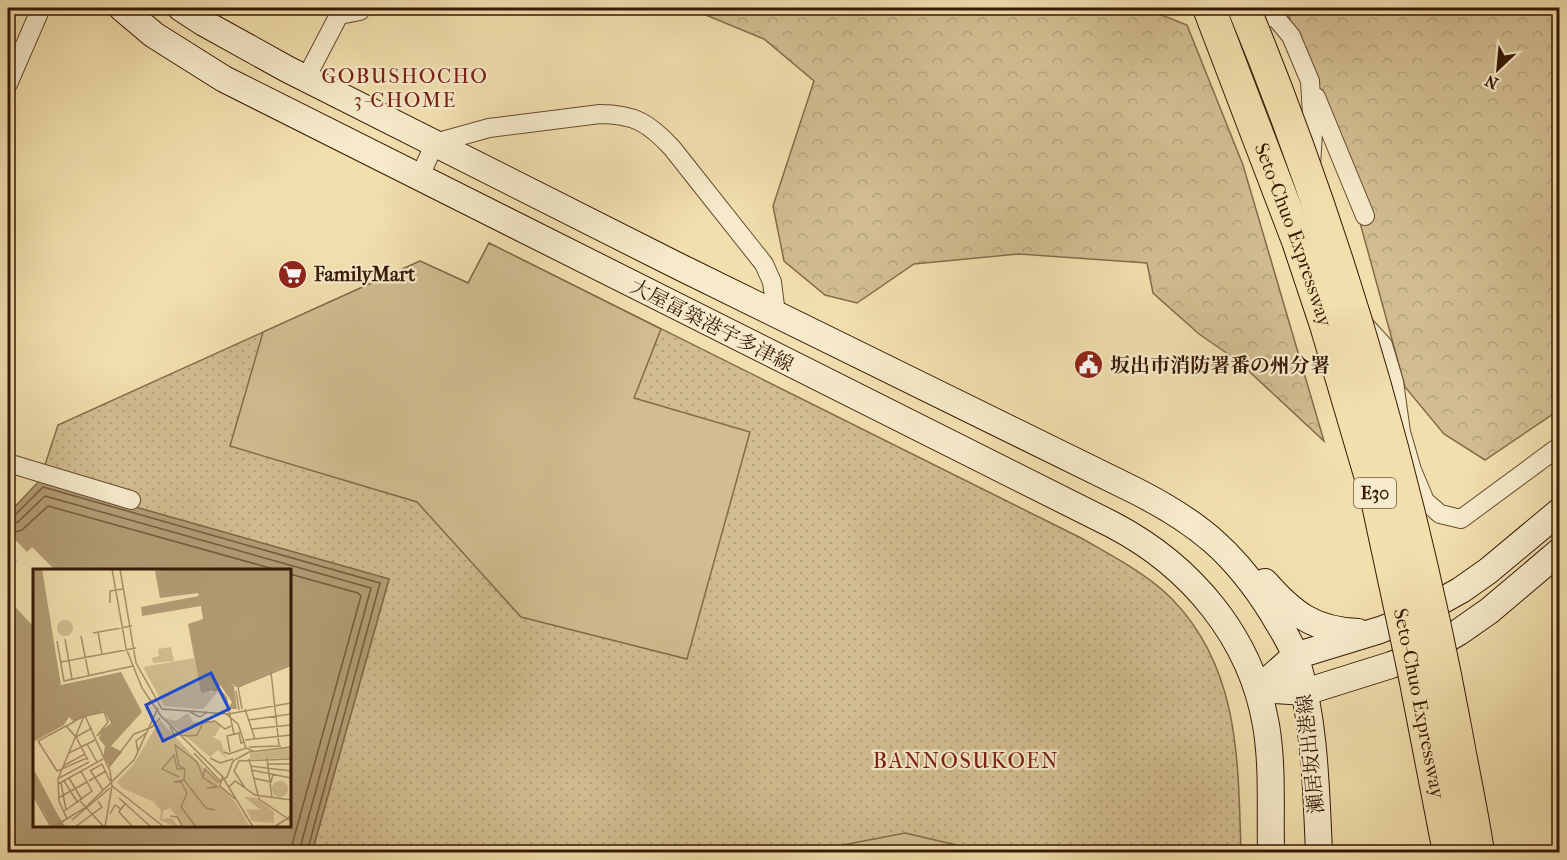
<svg xmlns="http://www.w3.org/2000/svg" width="1567" height="860" font-family="'IM FELL French Canon','Noto Serif JP',serif">
  <style>
    .forest { fill: url(#forest-crowns); stroke: #846b4a; stroke-width: 1.5 }
    .park { fill: url(#park-dots); stroke: #846b4a; stroke-width: 1.5 }
    .pitch { fill: #d1bd90; stroke: #846b4a; stroke-width: 1.5 }
    .water { fill: #b29c74; stroke: #816848; stroke-width: 1.5; fill-rule: evenodd }
    .pier { fill: #f1dfad }
    .lines { fill: none; stroke-linecap: round; stroke-linejoin: round }
    .shore { stroke: #745a3c; stroke-width: 1.5 }
    .minor-casing { stroke: #664a2f; stroke-width: 20 }
    .secondary-casing { stroke: #371905; stroke-width: 28 }
    .minor { stroke: #f6eaca; stroke-width: 18 }
    .secondary { stroke: #f6eaca; stroke-width: 26 }
    .motorway-bridge-casing { stroke: #371905; stroke-width: 34; stroke-linecap: butt }
    .motorway-bridge { stroke: #f1dfad; stroke-width: 32 }
    .labels { text-anchor: middle; stroke-width: 4.5; stroke-linejoin: round; paint-order: stroke }
    .shield { fill: #f6eaca; stroke: #705840; stroke-width: 1.5 }
    .shield-label { font-size: 18px; font-weight: bold; fill: #371905 }
    .street-label { font-size: 20px; fill: #371905; stroke: #f6eaca }
    .poi-label { font-size: 20px; font-weight: bold; fill: #371905; stroke: #f6eaca; text-anchor: start }
    .neighbourhood-label { font-size: 21px; letter-spacing: 1.5px; fill: #7a1f14; stroke: #f6eaca }
    .quarter-label { font-size: 22px; letter-spacing: 1.5px; fill: #7a1f14; stroke: #f6eaca }
    .inset-road { fill: none; stroke: #a7906a; stroke-width: 1.5 }
    .view { fill: #1d4ed8; fill-opacity: 0.15; stroke: #1d4ed8; stroke-width: 3 }
    .inset-edge { fill: none; stroke: #371905; stroke-width: 3 }
  </style>
  <defs>
    <pattern id="forest-crowns" width="20" height="18" patternUnits="userSpaceOnUse" patternTransform="scale(1.5)"><rect width="20" height="18" fill="#d1bd90"/><path d="M2 6a3 3 0 1 1 6 0M12 15a3 3 0 1 1 6 0" fill="none" stroke="#b4a27b"/></pattern>
    <pattern id="park-dots" width="8" height="8" patternUnits="userSpaceOnUse" patternTransform="scale(1.5)"><rect width="8" height="8" fill="#d1bd90"/><path d="M2 2h.1M6 6h.1" fill="none" stroke="#b4a27b" stroke-width="1.8" stroke-linecap="round"/></pattern>
  </defs>
  <rect width="100%" height="100%" fill="#f1dfad"/>
  <filter id="stains"><feTurbulence type="fractalNoise" baseFrequency=".00333" numOctaves="4"/><feColorMatrix values="0 0 0 0 .2 0 0 0 0 .09 0 0 0 0 .02 0 0 0 .5 -.17"/></filter>
  <radialGradient id="worn" r=".72"><stop offset=".6" stop-color="#630" stop-opacity="0"/><stop offset="1" stop-color="#630" stop-opacity=".3"/></radialGradient>
  <path class="forest" d="M680,8h464l43,17 56,140 81,276 -86,-80 -39,-27 -46,-41 -6,-30 -128,-9 -105,10 -57,39 -32,-8 -41,-34 -11,-55 41,-125 -50,-42 -63,-26z
    M1286,8h273v402l-74,50 -41,-26 -39,-47 -55,-201z"/>
  <path class="park" d="M489,243l592,295c31,18 65,35 91,61 68,70 66,162 69,253h-929l77,-273 -349,-99 18,-55 362,-164 48,22z"/>
  <path class="pitch" d="M489,243l172,86 -27,69 116,34 -63,227 -166,-42 -104,-115 -187,-56 33,-114 157,-71 48,22z
    M905,833l64,15 7,4h-149l11,-6z"/>
  <path class="water" d="M40,480l349,99 -77,273h-304v-338zM34,570h256v256h-256z"/>
  <path class="pier" d="M8,532l19,20 5,-5 23,23h-21v57l-26,-28v-28l9,-10 -9,-10z"/>
  <g class="lines">
    <path class="shore" d="M8,517l6,-1 29,-29 337,96 -73,269
      M8,525l10,-3 27,-26 326,92 -72,264
      M8,534l14,-4 26,-24 229,64
      M290,574l68,19 3,3 -71,256"/>
    <defs>
      <path id="minor" d="M1240,13l36,5 15,18 19,45 3,51 -2,34
        M306,78l33,-63 21,-4
        M8,84l33,-76
        M1316,97l49,119
        M419,178l16,-35 54,-15 111,-14c34,0 49,9 72,34l92,116 8,18 4,32
        M1361,321l22,24 11,37 7,50 11,38 13,31 15,13 21,5 99,-73
        M8,463l123,37"/>
      <path id="secondary" d="M122,8l32,27 70,44 889,446c78,41 138,112 153,200 7,41 4,85 5,127
        M181,8l23,15 83,46 391,197 458,225c63,32 99,62 137,123 8,14 18,28 23,44 19,63 20,129 23,194
        M1265,582c28,32 49,48 93,50
        M1258,689l37,-33 85,-26 31,-12 50,-28 27,-19 72,-60
        M1258,689l47,3 86,-27 35,-14 33,-19 30,-21 71,-60"/>
    </defs>
    <use href="#minor" class="minor-casing"/>
    <use href="#secondary" class="secondary-casing"/>
    <use href="#minor" class="minor"/>
    <use href="#secondary" class="secondary"/>
    <defs>
      <g id="motorway-bridge">
        <path id="s1" d="M1209,8l89,233 28,84 50,170 38,177 35,180"/>
        <path d="M1244,8c96,233 166,476 212,724 7,40 16,80 22,120"/>
      </g>
    </defs>
    <use href="#motorway-bridge" class="motorway-bridge-casing"/>
    <use href="#motorway-bridge" class="motorway-bridge"/>
  </g>
  <defs>
    <symbol id="supermarket-disc" viewBox="-11 -11 22 22"><circle r="9.5" fill="#8f2418" stroke="#f6eaca"/><path d="M-6-5.5h2.5l.6 2H6L4.5 2H-2.5L-4.4-4H-6ZM-1.5 3.2a1.3 1.3 0 1 0 .1 0ZM3 3.2a1.3 1.3 0 1 0 .1 0Z" fill="#fff"/></symbol>
    <symbol id="civic-disc" viewBox="-11 -11 22 22"><circle r="9.5" fill="#8f2418" stroke="#f6eaca"/><path d="M-.6-6.5H3V-4.5H.6V-3L4-1V1h2V6H-6V1h2V-1L-.6-3ZM-1.2 2.5V6h2.4V2.5Z" fill="#fff"/></symbol>
  </defs>
  <g fill-rule="evenodd">
    <use href="#supermarket-disc" x="276" y="258" width="33" height="33"/>
    <use href="#civic-disc" x="1072" y="348" width="33" height="33"/>
  </g>
  <g class="labels">
    <rect class="shield" x="1354" y="478" width="42" height="30" rx="4.5"/>
    <g class="shield-label">
      <text x="1375" y="499">E30</text>
    </g>
    <g class="street-label">
      <text dy="7" stroke="none"><textPath href="#s1" startOffset="242">Seto-Chuo Expressway</textPath></text>
      <text transform="translate(712 325) rotate(27)" y="7">大屋冨築港宇多津線</text>
      <text dy="7" stroke="none"><textPath href="#s1" startOffset="728">Seto-Chuo Expressway</textPath></text>
      <text transform="translate(1310 754) rotate(-96)" y="7">瀬居坂出港線</text>
    </g>
    <g class="poi-label">
      <text x="314" y="281">FamilyMart</text>
      <text x="1110" y="372">坂出市消防署番の州分署</text>
    </g>
    <g class="neighbourhood-label">
      <text x="405" y="83">GOBUSHOCHO<tspan x="405" dy="24">3-CHOME</tspan></text>
    </g>
    <g class="quarter-label">
      <text x="966" y="768">BANNOSUKOEN</text>
    </g>
  </g>
  <g transform="translate(33 569)">
    <rect width="258" height="258" fill="#f1dfad"/>
    <path d="M24 59a8 8 0 1 1 16 0a8 8 0 1 1-16 0Z" fill="#d1bd90"/>
    <path d="M155,144l5,9h22l6,4 -6,10h-4l10,5 5,17 -8,-8 -8,7 -46,-39 12,3zM127,151l76,83 14,24 -67,-2 -13,-17 -7,3 -1,8 10,-1 7,9 -5,-1 -14,-6 1,-9 -7,-9 -32,-14 -5,-6 16,-17z" fill="#d1bd90"/>
    <path d="M211,228l12,1 18,14v11l-22,-2 -6,-12 15,1z" fill="#d1bd90"/>
    <path d="M161,89l7,34h17l-15,17 -39,-3 -21,-39zM258,179v10l-41,1v-6z" fill="#d1bd90"/>
    <path d="M138,78l3,14 -21,2 -1,-5 7,-2 -1,-7zM129 116a8 8 0 1 1 16 0a8 8 0 1 1-16 0ZM154,126h23l1,5 -8,9h-9l-5,-3zM239 220a8 8 0 1 1 16 0a8 8 0 1 1-16 0Z" fill="#d1bd90"/>
    <path d="M0,0h9l19,116 60,-13 21,40 -31,34 11,6 -12,14 -7,-8 2,-12 -6,-7 2,-8 10,-8 -7,-12 -31,10 -4,-4 -5,8 -31,17zM133,0h125v95l-55,23 -7,-6 5,5 3,23h-9l4,-7 -12,-17 -3,5 -16,3 -13,-69 15,-5 -2,-13 -59,10 -1,-9 58,-11 -1,-3 -38,5 -5,-27zM0,199l26,49 7,10h-14l-19,-34z" fill="#b29c74"/>
    <path class="inset-road" d="M79,0l14,79 16,40 19,28 61,60 31,51M87,0l16,94 26,46 66,5 63,-11M77,34v-12l13,-2M65,63l4,22M60,64l39,-7M48,67l8,40M32,70l7,40M24,72l7,40 69,-15M28,93l75,-14M238,103l8,73M180,122l7,-1 6,7 8,37M203,122l3,19M209,140l-4,-22 53,-22M212,140l10,30M157,143l10,5 7,-5M193,145l12,10 8,24 7,3M52,147l25,55 2,15 -7,41M52,147l19,-4 4,10 -11,14M215,151l43,-6M34,157l16,-10M137,158l4,7 14,2 9,-1 6,-12 12,-2 10,8 6,-3M219,160l39,-4M43,168l12,23M212,171l46,-5M54,175l10,18M216,178l32,-1M105,183l-2,-11 10,-8M191,183l5,2 17,-6M197,183l-3,-16 12,-3 2,10 3,-1M36,184l26,-13M161,184l26,28 7,-4 6,-16 16,-9 42,-5M54,189l-30,13 -19,-30 28,-15 10,11 16,-9M177,189l10,5 13,-4M234,189l5,40M216,190l10,40 32,22M235,195h23M30,197l22,-12M217,197l41,5M76,198l25,-33 18,-7 8,-9M152,200l-6,-3 -4,-21 22,17 6,15 2,-8 14,14M152,200l-1,11 -10,2h7l6,11 -6,14 15,20M57,201l13,20M218,201l40,8M57,202l12,-7 8,17M146,208l-17,-8 12,-14 3,14h6M26,209l30,-16M36,209l13,22M171,209l13,9 -10,1M189,209l-2,8 15,13M220,209l18,4 2,-8M151,211l22,28 9,2M31,212l14,22M56,212l17,-10M28,214l5,27M25,215l45,-25M79,217l52,41M196,218l6,-6 20,14 36,5M212,219l-11,-17 5,-10 52,-2M0,226l18,32M25,229l29,-16M86,229l32,29M47,232l24,26M88,240l-2,3 14,15M30,243l29,-21 -11,-20M77,245l5,-9 6,4 5,-6M137,247l7,1 6,10M34,250l-8,-18 -1,-22 26,-63M39,251l38,-32M20,258l32,-19 49,-48 24,-52M42,258l27,-20 -4,-6M241,258l17,-11"/>
    <path class="view" d="M178,104l18,36 -66,32 -17,-36z"/>
    <rect width="258" height="258" class="inset-edge"/>
  </g>
  <rect width="1567" height="860" fill="none" stroke="#f1dfad" stroke-width="30"/>
  <rect x="9" y="9" width="1549" height="842" fill="none" stroke="#371905" stroke-width="3"/>
  <rect x="15" y="15" width="1537" height="830" fill="none" stroke="#371905" stroke-width="1.5"/>
  <g transform="translate(1498 69) rotate(206)" stroke="#f6eaca" stroke-width="4.5" paint-order="stroke">
  <path d="M0-4.5L10 22L0 15L-10 22Z" fill="#371905"/>
  <text y="-9" font-size="16" font-weight="bold" text-anchor="middle" fill="#371905">N</text>
  </g>
  <rect width="100%" height="100%" filter="url(#stains)"/>
  <rect width="100%" height="100%" fill="url(#worn)"/>
</svg>
